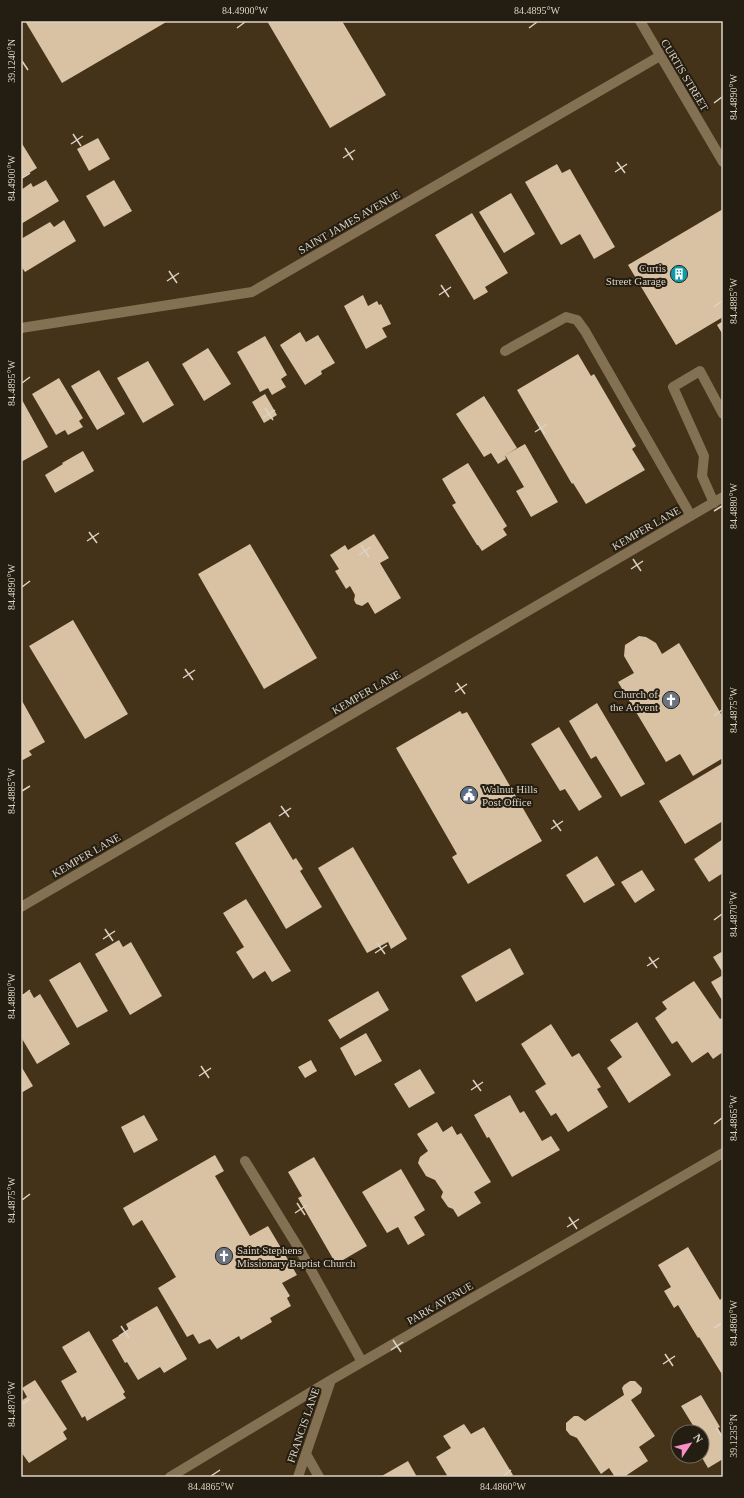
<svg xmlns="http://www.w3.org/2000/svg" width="744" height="1498" font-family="'Times New Roman',serif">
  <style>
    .building { fill: #d8c2a3 }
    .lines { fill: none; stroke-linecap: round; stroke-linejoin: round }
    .minor { stroke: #847154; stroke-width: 10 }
    .ticks { fill: none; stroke: #ddd3c3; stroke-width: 1.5 }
    .labels { text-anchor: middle; stroke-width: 4; stroke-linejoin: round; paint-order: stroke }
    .street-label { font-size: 11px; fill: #ddd3c3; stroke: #241d11 }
    .poi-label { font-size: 11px; fill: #ddd3c3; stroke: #241d11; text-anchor: end }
    .neatline { fill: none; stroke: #ddd3c3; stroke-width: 1.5 }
    .ticks-label { font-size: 10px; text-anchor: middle; fill: #ddd3c3 }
  </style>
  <rect width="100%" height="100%" fill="#443318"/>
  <path class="building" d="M25,21h143l-106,62z
    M267,21h75l44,74 -56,33z
    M98,138l12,21 -21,12 -12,-22z
    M21,142l16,26 -16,10z
    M557,164l5,9 8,-4 45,78 -21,12 -14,-25 -19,11 -36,-63z
    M46,180l13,21 -38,23v-34l10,-7 2,4z
    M114,180l18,31 -28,16 -18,-31z
    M511,193l24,41 -31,19 -25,-41z
    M723,209v108l-47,28 -48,-80z
    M472,213l36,60 -23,14 3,5 -14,8 -39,-65z
    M64,220l12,21 -51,31 -4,-6v-27l29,-17 4,5z
    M363,295l5,11 9,-5 2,4 2,-1 10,20 -9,4 5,9 -21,12 -22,-43z
    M723,321v14l-6,-10z
    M300,332l6,10 12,-7 17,28 -14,8 1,3 -17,11 -25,-40z
    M265,336l22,39 -6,4 5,8 -14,8 -4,-7 -8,4 -23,-40z
    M208,348l23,36 -27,17 -22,-37z
    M578,354l13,22 3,-2 42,72 -4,3 13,21 -59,34 -13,-21 -1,1 -55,-94z
    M148,361l26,44 -31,18 -26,-45z
    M99,370l26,44 -28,16 -26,-44z
    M59,378l24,40 -4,3 4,6 -15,8 -3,-5 -9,5 -24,-41z
    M265,394l12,21 -13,8 -12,-21z
    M484,396l33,52 -10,6 18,-10 33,58 -27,15 -15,-26 8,-4 -19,-32 1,4 -8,5 -7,-11 -7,4 -28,-43z
    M21,398l27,49 -27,15z
    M83,451l11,20 -39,22 -10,-18 18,-11 -1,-1z
    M468,463l39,63 -4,3 4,6 -25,16 -4,-6h-1l-25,-40 4,-2 -14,-24z
    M374,534l15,24 -9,5 21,35 -26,16 -7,-12 -6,4 -6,-2 -2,-4 1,-5 -5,-9 -4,3 -11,-18 4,-2 -9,-14 15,-10 3,5z
    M250,544l67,114 -53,31 -66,-115z
    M73,620l55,94 -43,25 -56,-93z
    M639,636l7,1 10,6 6,11 17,-11 44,74v41l-30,18 -13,-22 -14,8 -48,-80 16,-9 -10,-17 1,-11z
    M21,699l24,43 -16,9 3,4 -11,6z
    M597,703l48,81 -24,13 -25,-41 -5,3 -22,-38z
    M460,711l2,3 5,-2 75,129 -74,43 -16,-27 5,-3 -61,-106z
    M559,727l43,70 -23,14 -14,-22 -5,2 -29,-47z
    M723,763v58l-38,23 -26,-43z
    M270,822l23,38 3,-2 7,11 -3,2 22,36 -36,22 -51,-86z
    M723,839v34l-14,9 -15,-23z
    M353,847l54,92 -16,10 -3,-7 -21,11 -49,-85z
    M597,856l18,29 -31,18 -18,-28z
    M642,870l13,20 -20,13 -14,-21z
    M246,899l45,72 -19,11 -7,-11 -12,8 -17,-27 8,-5 -21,-34z
    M119,940l4,7 8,-5 31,54 -32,19 -35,-61z
    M510,948l14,26 -48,28 -15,-26z
    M723,951v22l-10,-16z
    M80,962l28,49 -31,17 -28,-48z
    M723,975v27l-12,-20z
    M694,981l26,38 2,-1 1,2v32l-10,7 -5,-7 -16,11 -15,-22 -5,3 -17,-26 12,-9 -5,-7z
    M30,991l4,7 6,-4 30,50 -33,20 -16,-27v-41z
    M378,991l11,19 -49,29 -12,-19z
    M637,1022l34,53 -42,28 -22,-35 15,-11 -12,-17z
    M551,1024l21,33 7,-4 22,34 -4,2 11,18 -40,25 -12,-19 -5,3 -16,-25 11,-7 -25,-40z
    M366,1033l16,28 -27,15 -15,-28z
    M311,1060l6,11 -12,7 -7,-11z
    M21,1066l12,20 -12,7z
    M420,1069l15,24 -26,15 -15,-24z
    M510,1095l10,18 4,-2 18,30 9,-5 9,14 -48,27 -23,-40 -2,1 -13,-23z
    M144,1115l14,25 -24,13 -13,-26z
    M437,1122l6,10 9,-6 5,9 4,-2 30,49 -17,10 7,11 -23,14 -5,-8 -5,-2 -7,-10 2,-5 -8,-12 -9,-4 -8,-13 2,-6 8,-6 -11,-17z
    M215,1155l9,16 -9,5 35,60 18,-10 29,49 -15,8 8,13 -3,2 4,8 -21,12 2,4 -31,18 -2,-4 -22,13 -7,-10 -11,5 -6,-10 -6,3 -29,-49 18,-11 -34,-57 -9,6 -10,-18z
    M314,1157l53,89 -31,18 -38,-66 4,-2 -14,-24z
    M401,1169l24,41 -11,7 11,18 -17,10 -10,-18 -11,6 -25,-41z
    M688,1247l32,53 2,-2 1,1v77l-24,-39 -1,1 -20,-33 -4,3 -10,-17 7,-4 -13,-22z
    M157,1306l30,53 -23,14 -4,-6 -22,13 -11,-18 -2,1 -13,-23 17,-10 -3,-6z
    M89,1331l36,61 -2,2 3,4 -39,23 -2,-5 -3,2 -21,-37 16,-9 -15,-25z
    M35,1380l32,49 -4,3 4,7 -38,24 -8,-11v-51l6,-4 -5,-9z
    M630,1381h5l7,7 -1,5 -10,7 24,36 -16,11 9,14 -24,16h-9l-6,-9 -8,6 -24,-36 -7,-3 -4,-5v-7l8,-7h4l7,5 39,-26 -2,-7 2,-3z
    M701,1395l19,32 -2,1 5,9v22l-15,9 -7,-12 1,-24h-5l-16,-26z
    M464,1424l7,10 13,-7 29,48 -4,2h-61l-12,-20 15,-9 -8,-12z
    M408,1461l9,16h-37z"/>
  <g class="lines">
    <path class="minor" d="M640,21l83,141
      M21,328l231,-36 408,-236
      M505,351l61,-34 11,3 8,11 106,185
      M714,503l-12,-27 2,-20 -31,-69 27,-16 23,43
      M21,907l702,-410
      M245,1161l56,91 61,110
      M306,1454l13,23
      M170,1477l161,-97 392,-227
      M298,1477l33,-97"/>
  </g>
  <path class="ticks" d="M237,28l8,-6M529,28l8,-6M22,61l6,9M714,103l8,-6M73,134l8,12M71,144l12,-8M345,148l8,12M343,158l12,-8M617,162l8,11M615,172l12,-8M22,178l8,-5M169,271l8,12M167,281l12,-8M441,285l8,12M439,295l12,-8M714,307l8,-6M22,383l8,-6M265,408l8,12M263,418l12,-8M537,422l8,12M535,432l12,-8M714,511l8,-5M89,532l8,11M87,541l12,-8M361,545l8,12M359,555l12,-8M633,559l8,12M631,569l12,-8M22,587l8,-6M185,669l8,11M183,678l12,-8M457,683l8,11M455,692l12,-8M714,716l8,-6M22,791l8,-5M281,806l8,11M279,816l12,-8M553,820l8,11M551,829l12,-8M714,920l8,-6M105,929l8,12M103,939l12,-8M377,943l8,11M375,953l12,-8M649,957l8,11M647,966l12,-8M22,996l8,-6M201,1066l8,12M199,1076l12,-8M473,1080l8,11M471,1090l12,-8M714,1124l8,-6M22,1200l8,-6M297,1203l8,12M295,1213l12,-8M569,1217l8,12M567,1227l12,-8M121,1326l8,12M714,1328l8,-5M119,1336l12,-8M393,1340l8,12M391,1350l12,-8M665,1354l8,12M663,1364l12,-8M22,1404l8,-5M716,1428l6,8M211,1476l9,-6M503,1476l8,-6"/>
  <defs>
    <symbol id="building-disc" viewBox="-11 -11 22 22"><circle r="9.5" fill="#0f9aa8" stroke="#241d11"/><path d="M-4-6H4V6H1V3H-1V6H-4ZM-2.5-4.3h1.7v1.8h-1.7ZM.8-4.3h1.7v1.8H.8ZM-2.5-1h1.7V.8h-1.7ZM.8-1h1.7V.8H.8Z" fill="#fff"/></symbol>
    <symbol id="church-disc" viewBox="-11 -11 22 22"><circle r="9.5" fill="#6b7280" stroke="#241d11"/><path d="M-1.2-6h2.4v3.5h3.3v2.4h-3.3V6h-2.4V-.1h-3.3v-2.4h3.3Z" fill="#fff"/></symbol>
    <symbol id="civic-disc" viewBox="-11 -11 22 22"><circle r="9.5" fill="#5c6f8a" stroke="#241d11"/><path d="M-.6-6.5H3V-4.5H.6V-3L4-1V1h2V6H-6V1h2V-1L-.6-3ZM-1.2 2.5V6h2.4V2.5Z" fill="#fff"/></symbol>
  </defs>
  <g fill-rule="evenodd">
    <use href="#building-disc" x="669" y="264" width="20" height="20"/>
    <use href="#church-disc" x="661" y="690" width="20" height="20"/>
    <use href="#civic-disc" x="459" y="785" width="20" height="20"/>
    <use href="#church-disc" x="214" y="1246" width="20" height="20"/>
  </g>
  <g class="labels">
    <g class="street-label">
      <text transform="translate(685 75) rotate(59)" y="4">CURTIS STREET</text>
      <text transform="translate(349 222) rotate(-30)" y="4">SAINT JAMES AVENUE</text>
      <text transform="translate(646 528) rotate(-30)" y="4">KEMPER LANE</text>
      <text transform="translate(366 692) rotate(-30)" y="4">KEMPER LANE</text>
      <text transform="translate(86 855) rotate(-30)" y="4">KEMPER LANE</text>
      <text transform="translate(440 1303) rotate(-30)" y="4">PARK AVENUE</text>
      <text transform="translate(303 1425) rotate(-71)" y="4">FRANCIS LANE</text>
    </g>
    <g class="poi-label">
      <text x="666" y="272">Curtis<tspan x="666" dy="13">Street Garage</tspan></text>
      <text x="658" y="698">Church of<tspan x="658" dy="13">the Advent</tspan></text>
      <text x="482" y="793" text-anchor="start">Walnut Hills<tspan x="482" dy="13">Post Office</tspan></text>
      <text x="237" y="1254" text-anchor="start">Saint Stephens<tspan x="237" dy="13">Missionary Baptist Church</tspan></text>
    </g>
  </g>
  <rect width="744" height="1498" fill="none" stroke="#241d11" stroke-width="44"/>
  <g transform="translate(690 1444) rotate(55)"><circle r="19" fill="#241d11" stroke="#6e6658"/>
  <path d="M0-3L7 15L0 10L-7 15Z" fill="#f98fc8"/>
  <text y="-6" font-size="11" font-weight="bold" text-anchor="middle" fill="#ddd3c3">N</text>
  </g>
  <rect x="22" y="22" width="700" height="1454" class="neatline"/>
  <g class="ticks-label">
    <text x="245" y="14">84.4900°W</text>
    <text x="537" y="14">84.4895°W</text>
    <text transform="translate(11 61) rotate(-90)" y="4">39.1240°N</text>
    <text transform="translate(733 97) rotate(-90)" y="4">84.4890°W</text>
    <text transform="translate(11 178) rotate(-90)" y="4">84.4900°W</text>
    <text transform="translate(733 301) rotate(-90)" y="4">84.4885°W</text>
    <text transform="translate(11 383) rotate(-90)" y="4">84.4895°W</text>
    <text transform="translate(733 506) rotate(-90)" y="4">84.4880°W</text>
    <text transform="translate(11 587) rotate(-90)" y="4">84.4890°W</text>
    <text transform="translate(733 710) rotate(-90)" y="4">84.4875°W</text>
    <text transform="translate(11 791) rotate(-90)" y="4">84.4885°W</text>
    <text transform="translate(733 914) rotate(-90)" y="4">84.4870°W</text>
    <text transform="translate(11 996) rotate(-90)" y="4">84.4880°W</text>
    <text transform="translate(733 1118) rotate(-90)" y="4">84.4865°W</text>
    <text transform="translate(11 1200) rotate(-90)" y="4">84.4875°W</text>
    <text transform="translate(733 1323) rotate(-90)" y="4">84.4860°W</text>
    <text transform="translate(11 1404) rotate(-90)" y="4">84.4870°W</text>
    <text transform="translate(733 1436) rotate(-90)" y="4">39.1235°N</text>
    <text x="211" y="1490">84.4865°W</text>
    <text x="503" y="1490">84.4860°W</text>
  </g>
</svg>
